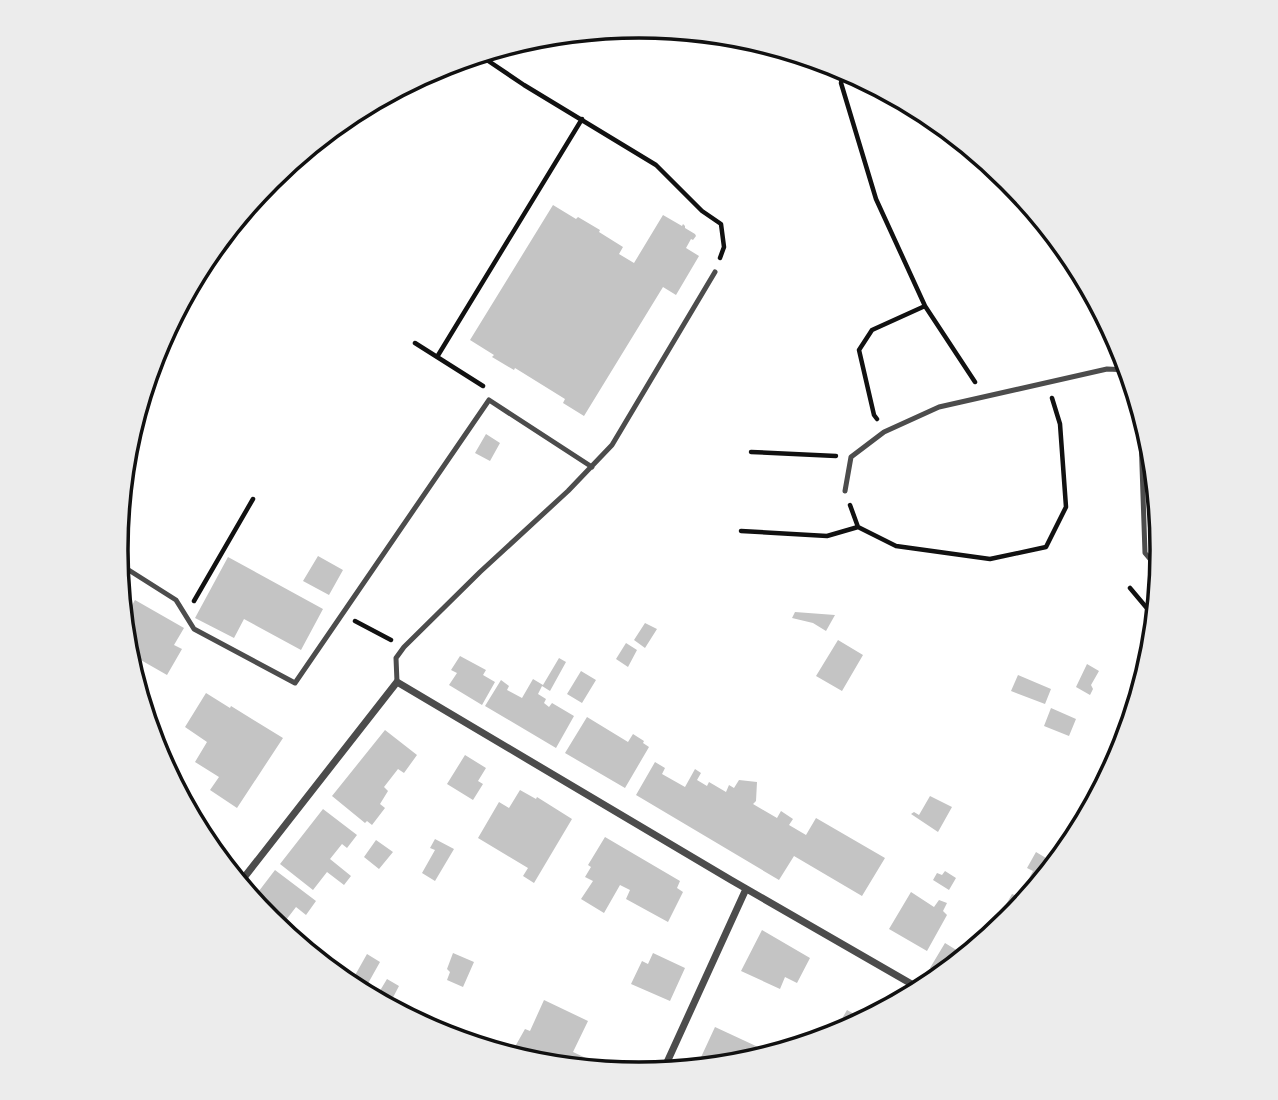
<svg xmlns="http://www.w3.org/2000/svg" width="1278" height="1100" font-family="'PT Sans',sans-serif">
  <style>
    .building { fill: #c4c4c4 }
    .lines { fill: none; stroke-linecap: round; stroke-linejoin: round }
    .path { stroke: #111; stroke-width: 4.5 }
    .service { stroke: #4c4c4c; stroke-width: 5 }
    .minor { stroke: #4c4c4c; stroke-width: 7 }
    .rim { fill: none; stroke: #111; stroke-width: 3.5 }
  </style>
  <rect width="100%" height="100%" fill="#fff"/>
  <path class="building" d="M553,205l23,14 2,-2 22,13 -1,2 24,15 -4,7 15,9 29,-48 19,11 1,-2 2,2v2l10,6 1,2 -3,4 -2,-1 -5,9 13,8 -23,39 -13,-8 -79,129 -21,-13 2,-4 -50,-31 -1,2 -22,-13 2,-2 -24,-15z
    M486,434l14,9 -10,18 -15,-8z
    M318,556l25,14 -14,25 -26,-14z
    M228,557l95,52 -22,41 -57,-31 -10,19 -39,-20z
    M135,600l49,28 -10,17 8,4 -15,26 -42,-24 -3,-28z
    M795,612l40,3 -9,16 -13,-8 -21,-5z
    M645,623l12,6 -12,19 -11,-8z
    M838,640l25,15 -21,36 -26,-15z
    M626,643l11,7 -9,17 -12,-8z
    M460,656l26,14 -3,5 12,7 -13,23 -33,-20 8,-12 -6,-3z
    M559,658l7,4 -16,29 -8,-5 -4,8 8,5 -2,4 5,4 3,-4 22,13 -18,32 -71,-42 16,-26 8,6 -2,4 15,8 11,-19 10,6z
    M1087,664l12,7 -8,14 2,4 -3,6 -14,-8z
    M581,671l15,9 -14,23 -15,-9z
    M1018,675l33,14 -6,15 -34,-13z
    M206,693l24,15 1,-2 52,32 -46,70 -27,-18 9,-13 -24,-15 12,-20 -22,-15z
    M1051,708l25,11 -7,17 -25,-10z
    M587,717l41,25 5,-8 11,7 -1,2 6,4 -24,41 -60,-35z
    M385,730l32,25 -13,18 -6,-4 -14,18 4,4 -8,13 5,4 -13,17 -5,-4 -2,2 -33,-27z
    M465,755l21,13 -8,13 5,3 -10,16 -26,-16z
    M655,762l10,6 -3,6 23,13 10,-18 6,4 -4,7 10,6 2,-4 17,10 3,-7 5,3 5,-8 18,2 -1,19 -3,3 24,14 4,-7 12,8 -4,6 17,10 10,-17 69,40 -23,38 -68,-40 -15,24 -143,-85z
    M520,790l16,9 1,-2 35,22 -38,64 -11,-7 5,-8 -50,-30 21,-36 10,6z
    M930,796l22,11 -14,25 -27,-18 3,-2 5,3z
    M323,809l34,26 -10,13 -5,-4 -12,15 21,17 -7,9 -17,-13 -14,18 -33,-26z
    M605,837l75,44 -3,7 6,4 -15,30 -42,-23 4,-9 -10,-5 -16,28 -23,-14 12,-18 -8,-4 6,-10 -3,-2z
    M435,839l19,10 -19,32 -13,-8 13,-23 -5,-2z
    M376,840l17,12 -14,17 -15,-12z
    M1036,852l20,12 -42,51 -10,-7 8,-14 7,3 14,-26 -6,-3z
    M275,870l41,31 -10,14 -10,-8 -13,17 -31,-24z
    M945,871l11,7 -7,12 -16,-10 4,-7 5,2z
    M911,892l23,15 5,-7 8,3 -4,8 4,4 -20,36 -38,-22z
    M762,930l48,28 -13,25 -12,-6 -5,12 -39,-18z
    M945,943l21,13 -24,19 -12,-7z
    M453,953l21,9 -11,25 -16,-7 3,-8 -3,-3z
    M653,953l32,15 -15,33 -39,-17 11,-23 6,3z
    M367,954l13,8 -14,25 12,7 9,-15 12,7 -11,21 -39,-21z
    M544,1000l44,21 -15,31 15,7 -4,9 -14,-1 -13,-6 -3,4 -18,-1 -16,-9 -2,3 -31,-9 6,-9 19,12 13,-23 5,2z
    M847,1010l18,10 -33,16z
    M715,1027l58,27 -17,5 -12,-5 -5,10 -43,4z"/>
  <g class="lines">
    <path class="path" d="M478,54l46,31 132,80 46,46 19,13 3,23 -4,11
      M844,69l-3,14 35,116 49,107 50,76
      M415,343l68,43
      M437,357l145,-238
      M877,419l-3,-4 -15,-65 13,-20 53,-24
      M751,452l85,4
      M850,505l8,22 38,19 94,13 56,-12 20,-40 -6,-83 -8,-26
      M741,531l86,5 31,-9
      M1130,588l26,31
      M194,601l59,-102
      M355,621l36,19"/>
    <path class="service" d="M1140,407l5,146 16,19
      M845,491l6,-34 33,-25 55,-25 168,-38 22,1
      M116,562l60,38 18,29 101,54 194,-283 103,67
      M397,682l-1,-24 8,-11 76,-75 88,-81 44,-46 103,-173"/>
    <path class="minor" d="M239,884l158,-202 334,198 191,110
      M663,1071l83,-182"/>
  </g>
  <path d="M0 0H1278V1100H0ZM639 38H639A511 511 0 0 1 1150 549V551A511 511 0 0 1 639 1062H639A511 511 0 0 1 128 551V549A511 511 0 0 1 639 38Z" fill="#ececec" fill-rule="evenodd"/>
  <path class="rim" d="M639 38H639A511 511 0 0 1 1150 549V551A511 511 0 0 1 639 1062H639A511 511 0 0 1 128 551V549A511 511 0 0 1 639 38Z"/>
</svg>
